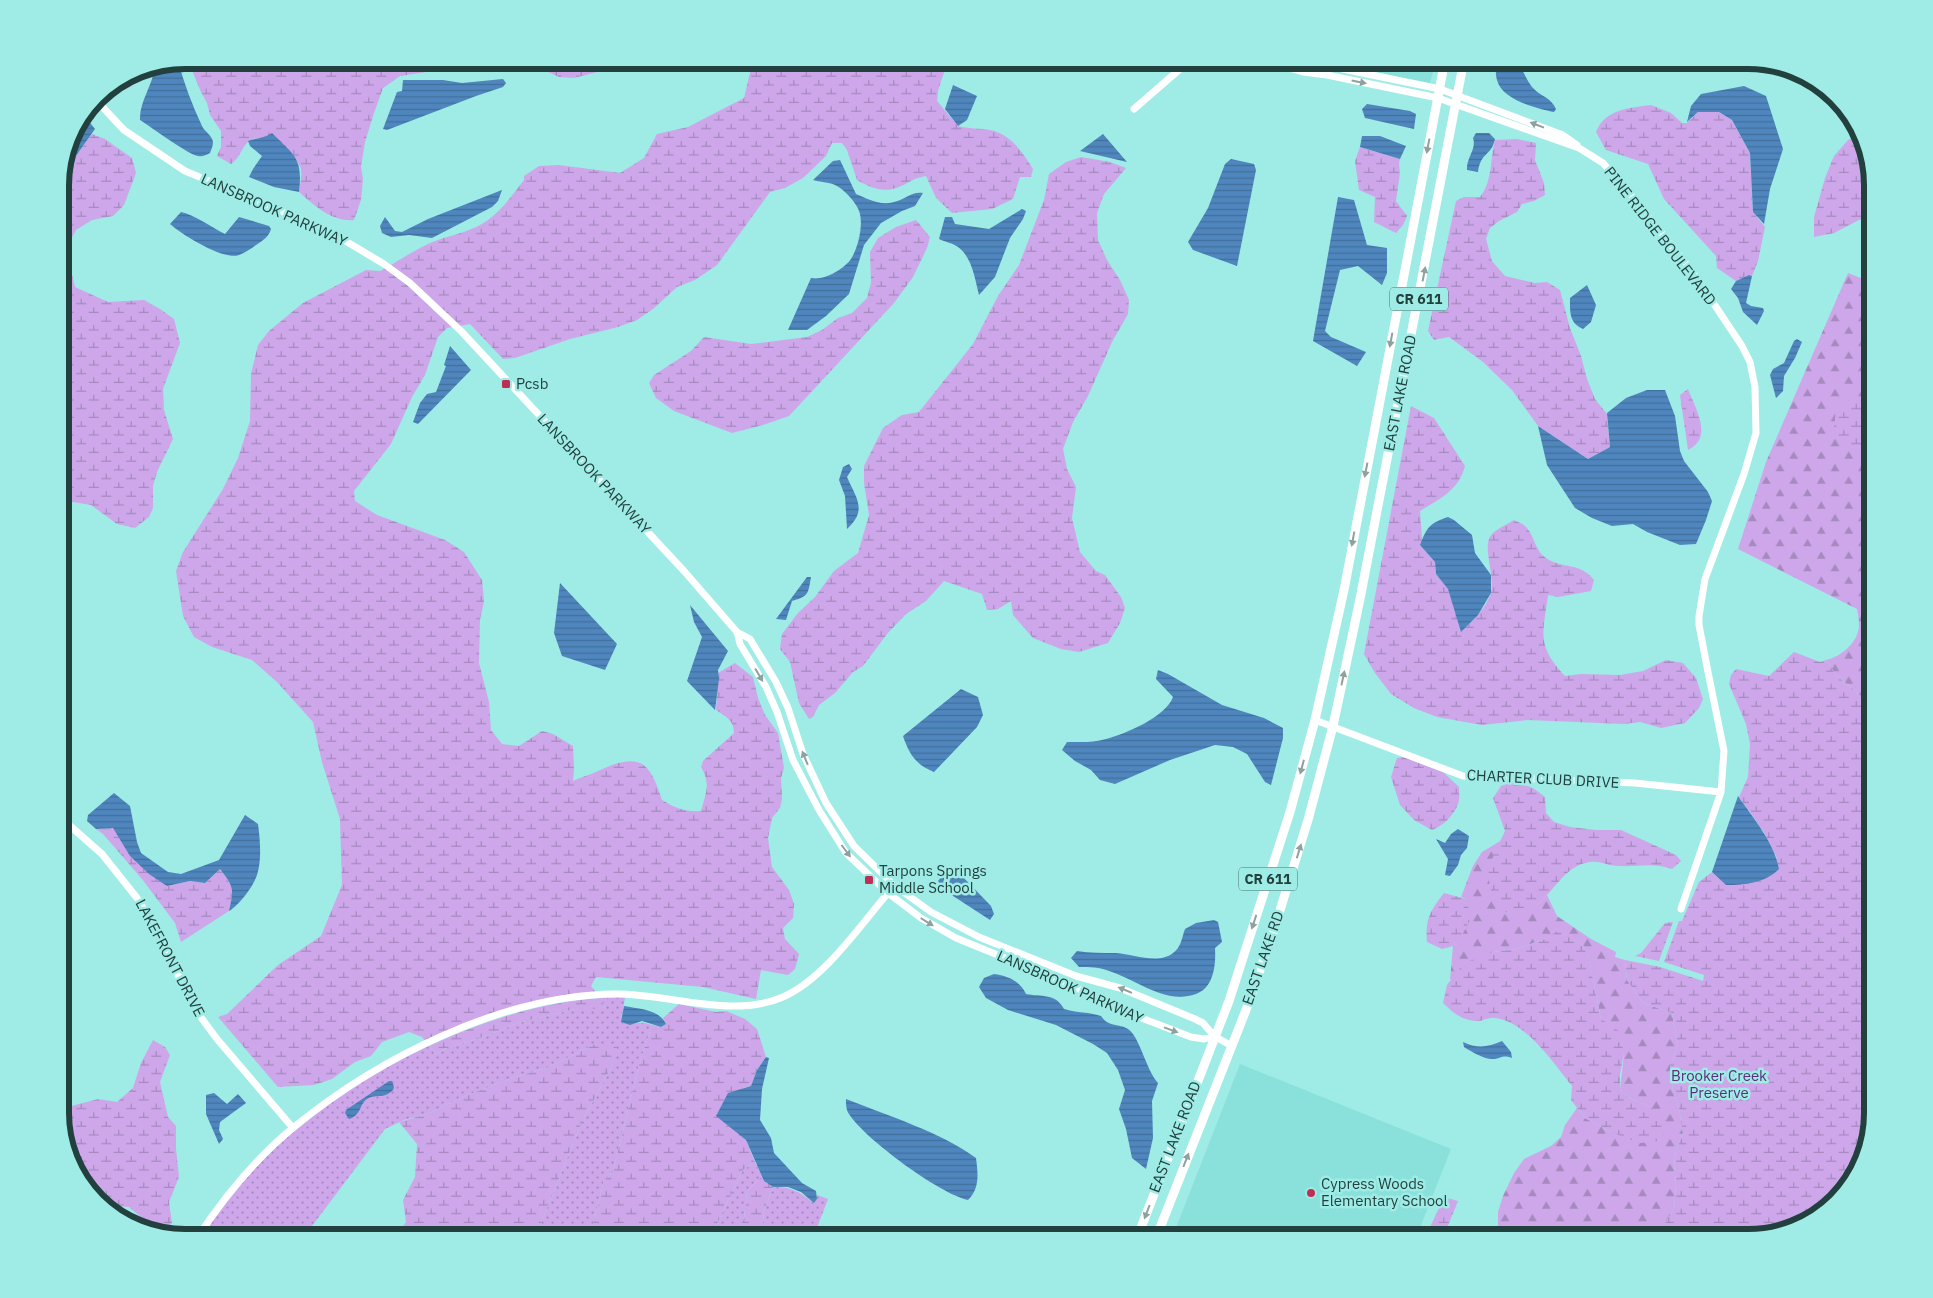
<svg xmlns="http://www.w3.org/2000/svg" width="1933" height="1298" font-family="'IBM Plex Sans',sans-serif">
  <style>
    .built { fill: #8ae1db }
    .grass { fill: url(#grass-dots) }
    .forest { fill: url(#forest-firs) }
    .wetland { fill: url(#wetland-marsh) }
    .water { fill: url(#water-rules) }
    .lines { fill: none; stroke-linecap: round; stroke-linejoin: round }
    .tertiary { stroke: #fff; stroke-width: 7 }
    .primary { stroke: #fff; stroke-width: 9 }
    .oneway { fill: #90a09e }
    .poi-dot { fill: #be2e55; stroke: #9febe5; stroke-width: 2 }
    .labels { text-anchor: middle; stroke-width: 5; stroke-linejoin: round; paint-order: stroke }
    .shield { fill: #9febe5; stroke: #477370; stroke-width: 1 }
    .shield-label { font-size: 14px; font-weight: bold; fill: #21403e }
    .street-label { font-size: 15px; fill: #21403e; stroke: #9febe5 }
    .poi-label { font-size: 15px; fill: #21403e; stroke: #9febe5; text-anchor: start }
    .park-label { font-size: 15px; fill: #5e2d7c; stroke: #9febe5 }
    .rim { fill: none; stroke: #21403e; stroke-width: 6 }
  </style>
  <defs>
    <pattern id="grass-dots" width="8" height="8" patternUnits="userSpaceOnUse" patternTransform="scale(1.25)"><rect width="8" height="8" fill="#cda7ea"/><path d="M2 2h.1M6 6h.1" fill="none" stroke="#a689bf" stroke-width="1.8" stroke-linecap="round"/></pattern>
    <pattern id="forest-firs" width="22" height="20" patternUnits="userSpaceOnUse" patternTransform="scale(1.25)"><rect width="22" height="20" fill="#cda7ea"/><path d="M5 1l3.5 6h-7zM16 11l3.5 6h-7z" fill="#a689bf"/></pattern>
    <pattern id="wetland-marsh" width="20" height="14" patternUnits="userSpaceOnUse" patternTransform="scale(1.25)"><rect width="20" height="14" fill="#cda7ea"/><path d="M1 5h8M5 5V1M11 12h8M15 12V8" fill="none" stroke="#a689bf"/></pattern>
    <pattern id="water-rules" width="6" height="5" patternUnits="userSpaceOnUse" patternTransform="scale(1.25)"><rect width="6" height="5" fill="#4f86be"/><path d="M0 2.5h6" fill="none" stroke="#416f9c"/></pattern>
  </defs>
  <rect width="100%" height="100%" fill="#9febe5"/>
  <path class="built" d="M1135,60h48l-19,12z
    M1315,60h121l-6,23z
    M1240,1064l211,85 -35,89h-244z"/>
  <path class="grass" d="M625,997l-4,25c14,5 16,-3 31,3l-14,43 -25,104 -9,8 -14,58h-55l46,-114 33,-62 -19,-18 -48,24 -32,9 -50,19 -38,18 -23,6 -19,9 -82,109h-103c55,-85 137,-150 229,-192l7,8 14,-7 33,-10 35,-14 57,-14h30l-4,-11z
    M755,1162l7,14 -15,15 -3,28 -10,19h-24l33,-68z
    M773,1187c20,0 26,5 41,16l3,-4v-4l11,4 -15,39h-52l3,-27z"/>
  <path class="forest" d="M1848,273l25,10v123l-3,-4 -6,52 9,-5v240l-11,8 -26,-22 -10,-15c15,-3 33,-18 33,-35 0,-5 -1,-10 -2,-16l-119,-60 28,-87z
    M1502,840l-4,9 5,63c21,2 30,-2 44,-17l10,21 34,23 25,13 -1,5 10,3 2,20 16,23 29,10 6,31 -8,24 3,23 6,17 4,25 -7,18 -2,13 2,20 -2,25 -18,29h-158v-26l5,-16 11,-23 10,-14 27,-13 10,-9 4,-12 12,-17 8,10 26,14 38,-26 -18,-7 -11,-10 4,-35 -23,-35 -12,-60 -7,-15 -23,-13 -14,8 -29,10 -23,3 -43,28 3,-34 4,-1 9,-46 -5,-2 12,-31 9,-14z"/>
  <path class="wetland" d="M188,60h430l-21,12 -23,6 -15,-1 -11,-5 -56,-10 -92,14 -17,12 -9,25 -9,29 -4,25 2,12 -2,21 -7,20c-22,2 -39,-14 -55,-28 1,-7 3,-16 2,-23 -4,-16 -36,-39 -52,-28 -7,5 -8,16 -18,23l-14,-8 4,-9v-16l-11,-16 -3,-12 -7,-13z
    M753,60h195l-10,31 -1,10 21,25c11,3 22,2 32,4 21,4 33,23 43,39l-2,8h-11l-7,22 -21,10 -40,4 -16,-15 -10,-22c-15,3 -15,6 -27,11 -15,6 -29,1 -42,-7l-10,-30 -5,-7h-10l-6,13 -23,22 -18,10 -15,4 -53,73 -22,15 -18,7 -24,22 -16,11 -19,7 -48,12 -55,19 -12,1 -33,-35 -11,2 -68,-61c15,-9 30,-19 47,-25 17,-6 35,-9 50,-20 14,-10 25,-26 36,-40v-4l15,-10 20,-1 61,8 24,-15 13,-24 31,-7 56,-29z
    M142,68c-3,19 -19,26 -36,22l31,-21z
    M1651,105l20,8 11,10h5l11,-11h21l13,8 18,33 3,59 12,15 -7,34 -6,15 -3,-1 -13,6 -19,-13 -1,-12 -52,-57 -16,-35 -42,-14 -10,-18c9,-23 33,-24 55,-27z
    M92,134l13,5 27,19 4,15 -12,32 -11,11 -21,4 -16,10 -10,19 9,38 33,15 36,-2 16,9 14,10 6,24 -17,46 1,21 9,29 -16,33 -4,14v22l-4,9 -14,11 -18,-4 -26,-19 -31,-5v-312l6,-1 5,-10 5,-21z
    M1517,139l19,4 -1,17 9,23 1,12 -11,6 -12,3 -5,8 -18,9 -9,7 -4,11 6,22 13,15 30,7 12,-1 13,8 10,38 11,28 6,23 8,20 12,15 3,33 -22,12 -50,-33 -26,-36 -29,-28 -34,-25 -15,3 -6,-9 28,-130 8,-4h16c13,-16 10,-39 15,-57z
    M1849,139h12l12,46v33l-14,2 -25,13 -20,4v-20l11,-39 9,-22z
    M1360,147l40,12 -1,4 1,10 -4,28 11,15 -4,9 -7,8 -22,-11 1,-25 -16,-7 -4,-29z
    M1081,157l29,5 16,6 -22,26 -7,19 1,27 9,20 13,20 9,20 -1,14 -16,28 -24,54 -15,26 -10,27 4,20 9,18 -4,31 8,34 16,19 9,4 16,22 4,11 -5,15 -12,20 -29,9 -18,-3 -28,-11 -20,-23 -2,-14 -13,8 -11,1 -5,-16 -38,-13 -18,20 -20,13 -19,20 -24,32 -10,6 -18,21 -16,12 -6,12 -4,2 -10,-16 -9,-41 -10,-13 2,-15 16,-21 17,-16 19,-26 24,-18 11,-38 -5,-32v-17l19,-38 19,-13 17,-3 54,-68 25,-48 21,-31 25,-65 5,-26 17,-12z
    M916,220l14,17 -3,11 -14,29 -19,26 -105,113 -26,9 -31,8 -58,-22 -18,-13 -7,-15 5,-8 37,-24 13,-14 47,7 56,-7 15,-7 16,-12 14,-5 15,-15 4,-15 -1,-31 8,-14 18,-11z
    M385,268l23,18 44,41 -5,1 -9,9 -13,38 -13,22 -21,47 -37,47 1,10 22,14 68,25 19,12 18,28 2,21 -4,19 -1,43 10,39 2,28 11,14 17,2 23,-15 11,3 20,12 1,23 -1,12c8,-4 17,-6 25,-10 39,-18 51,-13 64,29 13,8 23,12 39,11 5,-19 10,-26 0,-44l2,-6 31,-28c0,-13 -9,-17 -18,-23l2,-37 17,-10 18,14 5,21 7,17 13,18 6,35 -3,10 1,21 -2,9 -8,10 -4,20 4,29 17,23 5,14 -1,14 -10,10 2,11 14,15 -4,15 -7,6 -27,-5 -5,29 -53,-12 -107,-10 -5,9 5,6 -28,3 -143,46 -3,-4 -13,-5 -27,10 -11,14 -16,6 -23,17 -18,6 -36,2 -60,-70 9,-3 51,-49 43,-29 21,-51 -2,-66 -18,-57 -9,-40 -36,-40 -25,-22 -40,-13 -18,-10 -11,-21 -7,-45 7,-19 40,-63 15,-31 12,-37 1,-47 7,-29 11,-14 34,-28 63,-33 15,1z
    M1688,389c5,14 21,40 9,54 -2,3 -6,5 -9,7l-8,-55z
    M1860,398l10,4 3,4v43l-9,5c-11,-5 -26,-12 -30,-25 0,-2 0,-5 1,-8 0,-17 10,-21 25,-23z
    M1411,406l23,12 31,48c-7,25 -24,32 -45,45l2,28 -2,6 15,17 1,12 12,14 13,43c10,-8 27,-25 30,-39 4,-17 -9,-45 0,-57 5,-6 17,-11 23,-15 3,2 8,3 11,6 9,8 10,25 21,32 17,12 33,3 48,22l-3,11 -33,6 -10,-2c-5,39 -12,50 17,81l16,-2 39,1 23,-4 23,-11 17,3 13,15 7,21 -4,9 -14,15 -24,5 -21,-6 -16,2 -96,-4 -46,5 -45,-8 -23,-9 -23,-14 -16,-21 -11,-19z
    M1794,652l26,10 6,-2 10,15 26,22 11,-8v424l-21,70 -48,42 -56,13h-92l18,-29 2,-25 -2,-20 2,-13 7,-18 -4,-25 -6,-17 -3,-23 8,-24 -6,-31 -29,-10 -16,-23 -2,-20 35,7 43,14 1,-6 -40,-13 15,-41h3l17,-39 13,-10 14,13 51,-27 -14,-27 -24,-34 9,-20 2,-33 -4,-20 -17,-40 2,-9 5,-6 33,7z
    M1404,757l39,15 16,15c0,5 1,12 -1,17 -4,11 -15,22 -26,26l-18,-10 -14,-15 -9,-28 6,-19z
    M1514,781l19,7 12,9 1,16 8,9 16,5 26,3h25l55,25 5,6 -9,8c-18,-7 -35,-2 -53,-3 -14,0 -18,-7 -34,-3 -28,7 -37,46 -67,50 -4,1 -10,-1 -15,-1l-11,-16 -5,-26 18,-39 -12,-33 8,-12z
    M113,828l54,58 23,-5 15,2 15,-14c14,18 14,20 9,42l-48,31 -6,-19 -33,-44 -39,-45 -7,-5z
    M1444,893l22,6 5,19 -14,27 -15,4 -15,-7c-2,-23 3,-31 17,-49z
    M1673,922l-14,39 -24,-5 6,-3 24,-30z
    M1559,930l23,14 7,15 12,60 18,12 5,23 -4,20v15l11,10 18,7 16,15 -1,17 -10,4 -15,1 -28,-11 -26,-14 -14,-18 1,-14c-19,-23 -45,-64 -77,-68 -5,-1 -11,2 -15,3 -18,0 -25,-7 -37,-18l4,-18 17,-22 29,-11 23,-3 29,-10z
    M601,998l4,11h-30l-57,14 -35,14 -33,10 -14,7 -7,-8c54,-25 112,-44 172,-48z
    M679,1004l37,8 10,-1 19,8 12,10 9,28 -9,13 -6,16 -8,2 -7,42 10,10 9,22 -12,8 -33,68h-120l14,-58 9,-8 25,-104 14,-43 9,2 5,-3 -3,-6z
    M153,1040l12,7 5,8 -10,27 8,35 8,9v23l3,28 -10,25 3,21 -10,8 -12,-4 -8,-9 -13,-11 -25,-2 -27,-30 -17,-54v-12l38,-10 19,3 16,-14 8,-25z
    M595,1044l22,3 -3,15 -33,62 -46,114h-132l-2,-8 5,-8 -3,-22 12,-23 2,-33 -18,-22 28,-8 38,-18 50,-19 32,-9z
    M762,1176l2,5 9,6 -9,24 -3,27h-27l10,-19 3,-28z
    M1444,1197l14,4 -15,37h-18z"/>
  <path class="water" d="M1497,60h18c9,9 11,22 20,30 8,7 16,8 21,19l-2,3c-18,-4 -52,-12 -57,-32 -2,-7 -1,-13 0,-20z
    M178,61c6,22 14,44 24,65 2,5 10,9 11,16 0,4 -2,8 -3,11 -4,2 -8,4 -12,3 -9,-1 -47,-29 -58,-36 -1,-18 13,-35 15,-54z
    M503,79l3,4 -3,4 -27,9 -89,34 -4,-1 14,-37 5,-1 1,-11h40l19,3z
    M953,85l24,11 -10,24 -9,6 -13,-17z
    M1744,86l22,10 17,53 -13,40 -6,35 -11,-12 -3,-59 -18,-33 -13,-8h-21l-11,10 4,-16 10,-12z
    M1367,104l43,7 6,3 -2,15 -49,-11 -3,-9z
    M84,115l11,14 -19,27 -5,21 -5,11h-6c0,-23 9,-56 24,-73z
    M272,133c23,23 31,25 27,59l-25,-5 -25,-10 4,-8 9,-13 -12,-10 -2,-5c8,-3 17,-3 24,-8z
    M1476,133h13l6,6c-4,18 -14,12 -17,33l-11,-2c-1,-12 10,-21 6,-32z
    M1103,134l24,28 -47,-11z
    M1362,136h18l26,10 -6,13 -40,-12z
    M1231,159l23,5 2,6 -19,96 -44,-16 -5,-8 20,-34 17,-44z
    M840,160l16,34c12,5 24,12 38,8 11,-2 17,-11 29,-9l-8,13 -13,5 -21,12 -17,22 -15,49 -23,22 -19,14h-19l23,-52c13,3 33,-9 40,-19 7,-11 12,-32 9,-45 -2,-10 -16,-25 -25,-29 -6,-3 -15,-3 -22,-5l20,-19z
    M502,190l-4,11 -6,6 -60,31 -23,-3 -18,2 -9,-4 -2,-7 5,-9 10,14 7,1 26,-13z
    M1338,197l16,3 13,45 20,3v25l-5,12 -24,-19 -18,4 -15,61 6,6 35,15 -9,14 -44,-25z
    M1022,209l4,2 -3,8 -13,19 -15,39 -16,18c-4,-16 -7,-38 -21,-48 -5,-4 -13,-5 -19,-8l6,-22h7l3,7 34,5z
    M181,212c14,3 30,15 44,22l14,-17 30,9 2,3c-2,8 -9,12 -15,16 -5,4 -12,8 -17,10 -15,6 -58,-21 -69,-31z
    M1749,275l3,1 -6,27 5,3 12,2 1,3 -7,14 -14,-13 -5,-14 -7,-9 5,-8z
    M1587,285l9,20 -5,17 -8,7c-14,-6 -13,-17 -13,-31z
    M1797,339l5,3 -7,16 -11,18 -1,15 -7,7 -6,-23 3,-6 11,-6 10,-22z
    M450,346l21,24 -53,54 -5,-2 7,-19 7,-9 9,-2 10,-26 -2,-1z
    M1647,390h18l10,26 5,35 4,10 24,31 4,9 -6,19 -10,24 -16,1 -33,-13 -14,-8 -21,2 -20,-8 -17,-10 -28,-43 -9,-39 50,33 22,-12 -3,-34 19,-15z
    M849,464l3,5 -5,8c9,21 21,33 0,52l-2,-33 -6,-16 4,-13z
    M1448,517l6,3 18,15 3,18 16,22v18l-13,22 -17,17 -13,-43 -12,-15 -1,-12 -15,-17c7,-18 10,-22 28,-28z
    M807,577h4c-3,17 -2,19 -19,24l-6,19 -10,-1z
    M560,583l57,61 -12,26 -43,-14 -8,-23z
    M690,605l38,46 -10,19 1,9 -4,31 -28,-29 15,-44 -8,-15z
    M1158,670l10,4 54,31 42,13 19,10v10l-12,47 -6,-3 -18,-28 -14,-7 -18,-2 -45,15 -55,24 -15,-4 -9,-10 -16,-9 -13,-11 5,-8c12,0 27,1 39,-3 19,-5 60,-22 67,-42l-17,-18z
    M961,689l17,8 5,18 -6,12 -43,45c-18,-7 -25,-18 -31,-36z
    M60,737l3,4 3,23 4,9 1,5 -4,8 -7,4z
    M114,793l16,13 7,36 4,11 27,19 13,2 38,-14 26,-45 13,9c2,15 4,36 -1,51 -4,12 -18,30 -28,36 5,-22 5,-24 -9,-42l-15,14 -15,-2 -23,5 -18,-12 -19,-18 -17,-28 -17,1 -9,-8 1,-6z
    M1738,796c15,22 36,46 41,73 -14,14 -34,16 -53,16l-14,-13z
    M1458,829l11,7 -2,12 -6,7 -3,10 -8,11 -5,-1 3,-16 -12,-20 9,4 6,-9z
    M947,872l13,2 31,32 3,8 -4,6 -43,-28 -9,-11 4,-5z
    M1214,920l4,2 4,20 -7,6c1,16 -1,40 -19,46 -31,11 -58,-14 -87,-23 -9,-4 -20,-4 -30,-4l-8,-9 6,-7c13,2 25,2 39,2 17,1 42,12 57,0 8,-5 9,-16 12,-24l11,-6z
    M994,974c14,2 26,7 32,20 15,3 30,-1 38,15 13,4 25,3 37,7 8,12 18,7 27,13 12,8 18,41 30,54l-6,18 1,37 -7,31 -14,-11 -6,-29 -7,-20 6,-19 -7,-20 -11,-17 -14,-9 -37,-19 -48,-15 -22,-12 -7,-11 5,-9z
    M624,1006c15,3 35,3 42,18l-5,3 -19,-6 -12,4 -9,-3z
    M1502,1041l9,11 1,6c-12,-4 -11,2 -21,1 -9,-1 -19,-7 -27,-12l-1,-5c15,7 25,5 39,-1z
    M766,1057l3,1 -7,31 -2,31 11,18 3,15 28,30 14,8 1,8 -3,4 -13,-11 -13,-5h-15l-9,-6 -18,-41 -30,-24 12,-23 23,-7 6,-16z
    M389,1081h3l2,6 -1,3c-10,10 -16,3 -26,9 -8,5 -5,16 -18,20l-4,-6 1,-3z
    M214,1093l13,11 11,-10 8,9 -26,19 -1,8 4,9 -4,5 -13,-30v-19z
    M846,1099c40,16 97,34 130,59 2,16 4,30 -8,42 -28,-6 -103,-61 -119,-86 -3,-4 -3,-10 -3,-15z"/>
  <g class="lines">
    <path class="tertiary" d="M1261,60l42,12 24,3 111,23 141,50 24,15 24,27 65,81 50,75 8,16 5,25 1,46 -12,41 -39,105 -6,37v9l9,47 16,79 -3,41 -40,117
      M1299,60l141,29 123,46 14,10
      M95,99l29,31 61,41 142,59 57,34 26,19 51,48 223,240 53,61 13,7 26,43 12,26 15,46 23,49 28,43 41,40 36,26 48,25 97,39 44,12 75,31 8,4 11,13 16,9
      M1134,109l46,-40 14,-9
      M737,632l3,12 26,43 11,25 16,48 26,50 27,43 42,40 33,25 35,20 115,47 47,24 73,28 13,2 10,-3
      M1315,720l148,56 172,7 86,9
      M60,817l42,37 35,44 24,38 24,55 12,21 20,27 76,89
      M197,1238c27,-41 59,-80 97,-111 86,-70 209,-132 322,-133 54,0 117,25 167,3 41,-18 76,-70 105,-104"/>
    <path class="primary" d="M1137,1238l92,-237 61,-189 25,-92 29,-130 101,-530
      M1156,1238l90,-228 26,-74 36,-116 25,-94 27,-127 104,-539"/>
  </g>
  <defs><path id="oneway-solid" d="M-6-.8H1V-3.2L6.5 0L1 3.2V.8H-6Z" transform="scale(1.25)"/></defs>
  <g class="oneway">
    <use href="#oneway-solid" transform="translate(1359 82) rotate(11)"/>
    <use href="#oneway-solid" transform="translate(1537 125) rotate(-159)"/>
    <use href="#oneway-solid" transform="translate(1428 146) rotate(101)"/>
    <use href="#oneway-solid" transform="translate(1424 274) rotate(-79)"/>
    <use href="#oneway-solid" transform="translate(1391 340) rotate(101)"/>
    <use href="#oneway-solid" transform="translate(1366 470) rotate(101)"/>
    <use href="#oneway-solid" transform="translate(1353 539) rotate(100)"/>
    <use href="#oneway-solid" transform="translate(759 675) rotate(59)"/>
    <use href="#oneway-solid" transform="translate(1343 678) rotate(-78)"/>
    <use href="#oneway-solid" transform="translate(805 758) rotate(-112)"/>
    <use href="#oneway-solid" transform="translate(1302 767) rotate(105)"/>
    <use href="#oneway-solid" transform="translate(846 851) rotate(53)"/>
    <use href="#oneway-solid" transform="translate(1299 851) rotate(-73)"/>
    <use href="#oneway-solid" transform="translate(927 922) rotate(32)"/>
    <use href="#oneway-solid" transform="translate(1254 922) rotate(108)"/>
    <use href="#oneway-solid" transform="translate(1125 990) rotate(-158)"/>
    <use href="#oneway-solid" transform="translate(1171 1030) rotate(20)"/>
    <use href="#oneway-solid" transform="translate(1186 1160) rotate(-69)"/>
    <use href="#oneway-solid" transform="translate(1147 1212) rotate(111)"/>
  </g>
  <g class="poi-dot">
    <rect x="501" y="379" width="10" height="10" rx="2.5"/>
    <rect x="864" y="875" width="10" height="10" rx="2.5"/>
    <circle cx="1311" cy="1193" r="5"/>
  </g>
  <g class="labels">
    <g class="shield">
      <rect x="1390" y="287.5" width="58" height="23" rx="4"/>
      <rect x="1239" y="867.5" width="58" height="23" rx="4"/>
    </g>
    <g class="shield-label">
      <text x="1419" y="304">CR 611</text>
      <text x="1268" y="884">CR 611</text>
    </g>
    <g class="street-label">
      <text transform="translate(274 210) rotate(24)" y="5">LANSBROOK PARKWAY</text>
      <text transform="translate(1660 236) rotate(52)" y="5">PINE RIDGE BOULEVARD</text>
      <text transform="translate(1400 393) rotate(-79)" y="5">EAST LAKE ROAD</text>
      <text transform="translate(594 474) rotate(47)" y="5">LANSBROOK PARKWAY</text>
      <text transform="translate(1543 779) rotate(3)" y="5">CHARTER CLUB DRIVE</text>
      <text transform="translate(170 958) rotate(62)" y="5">LAKEFRONT DRIVE</text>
      <text transform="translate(1263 958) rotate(-71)" y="5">EAST LAKE RD</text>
      <text transform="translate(1070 987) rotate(24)" y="5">LANSBROOK PARKWAY</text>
      <text transform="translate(1175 1137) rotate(-69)" y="5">EAST LAKE ROAD</text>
    </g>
    <g class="poi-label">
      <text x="516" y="389">Pcsb</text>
      <text x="879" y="876">Tarpons Springs<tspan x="879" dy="17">Middle School</tspan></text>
      <text x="1321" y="1189">Cypress Woods<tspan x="1321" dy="17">Elementary School</tspan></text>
    </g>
    <g class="park-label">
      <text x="1719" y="1081">Brooker Creek<tspan x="1719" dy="17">Preserve</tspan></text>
    </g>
  </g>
  <path d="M0 0H1933V1298H0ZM185 69H1748A116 116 0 0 1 1864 185V1113A116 116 0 0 1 1748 1229H185A116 116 0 0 1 69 1113V185A116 116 0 0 1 185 69Z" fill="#9febe5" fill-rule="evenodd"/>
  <path class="rim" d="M185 69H1748A116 116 0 0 1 1864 185V1113A116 116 0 0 1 1748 1229H185A116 116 0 0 1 69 1113V185A116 116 0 0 1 185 69Z"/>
</svg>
